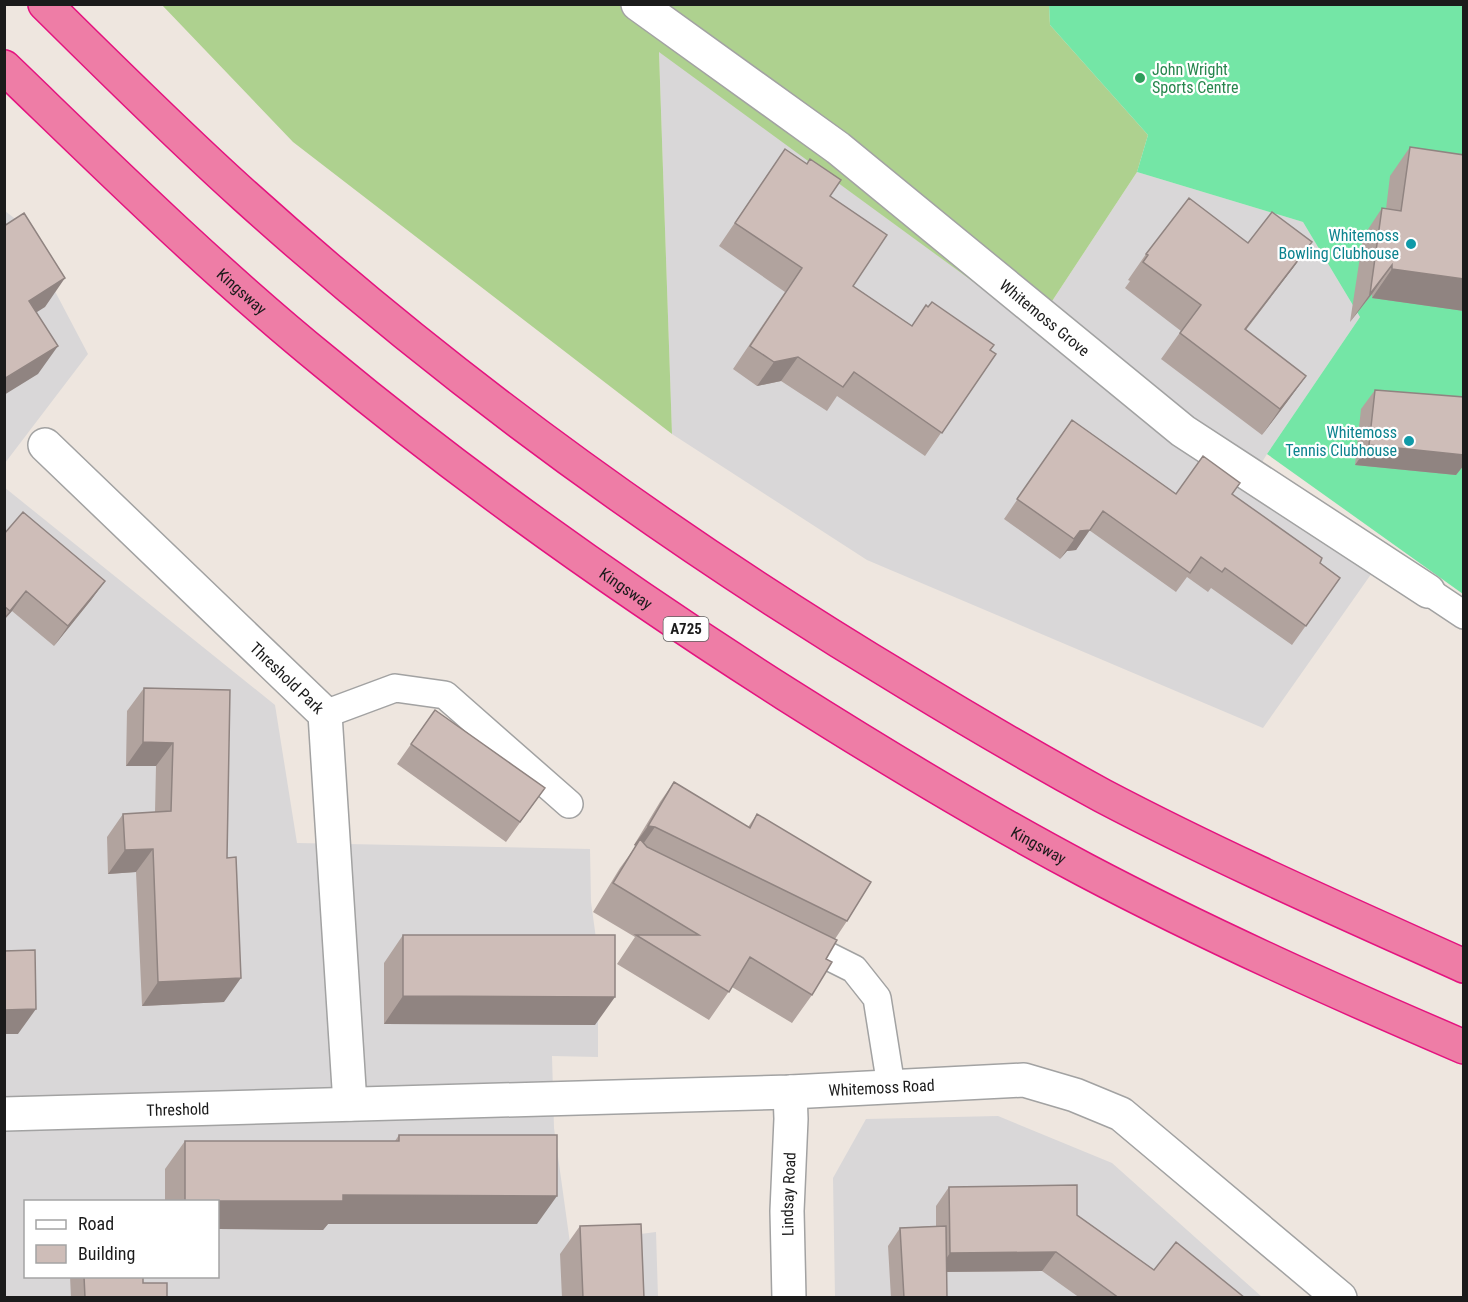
<svg xmlns="http://www.w3.org/2000/svg" width="1468" height="1302" font-family="'Roboto Condensed',sans-serif">
  <style>
    .residential { fill: #d9d7d8; fill-rule: evenodd }
    .forest { fill: #aed18f }
    .pitch { fill: #74e6a6 }
    .lines { fill: none; stroke-linecap: round; stroke-linejoin: round }
    .lane-casing { stroke: #a2a2a2; stroke-width: 30 }
    .street-casing { stroke: #a2a2a2; stroke-width: 36 }
    .highway-casing { stroke: #e4137f; stroke-width: 36 }
    .lane { stroke: #fff; stroke-width: 27 }
    .street { stroke: #fff; stroke-width: 33 }
    .highway { stroke: #ee7da6; stroke-width: 33 }
    .wall { fill: #b1a39e }
    .shaded-wall { fill: #908481 }
    .building { fill: #cebdb8; stroke: #908481; stroke-width: 1.5 }
    .leisure-dot { fill: #2e9e5b; stroke: #fff; stroke-width: 2 }
    .culture-dot { fill: #0f9aa8; stroke: #fff; stroke-width: 2 }
    .labels { text-anchor: middle; stroke-width: 4.5; stroke-linejoin: round; paint-order: stroke }
    .shield { fill: #fff; stroke: #5f5f5f; stroke-width: 1.5 }
    .shield-label { font-size: 15px; font-weight: bold; fill: #1b1b1b }
    .leisure-label { font-size: 16px; fill: #27864d; stroke: #fff; text-anchor: start }
    .culture-label { font-size: 16px; fill: #0d838f; stroke: #fff; text-anchor: end }
    .street-label { font-size: 16px; fill: #1b1b1b; stroke: #fff }
  </style>
  <rect width="100%" height="100%" fill="#eee6df"/>
  <path class="residential" d="M659,51l376,276 102,-155 166,50 57,95 -93,137 -19,31 126,85 -111,158 -396,-168 -195,-126z
    M5,211l13,10 70,133 -83,109z
    M4,487l271,218 22,138 293,6 1,53 7,51v104l-46,-1 2,72 16,115 86,-11 2,65h-653zM26,1202h192v74h-192z
    M998,1116l114,47 150,134h-427l-2,-119 33,-59z"/>
  <path class="forest" d="M162,5h887l1,20 98,110 -11,37 -102,155 -376,-275 13,382 -379,-292z"/>
  <path class="pitch" d="M1049,5h414v589l-196,-140 93,-137 -57,-95 -166,-50 11,-37 -98,-110z"/>
  <g class="lines">
    <defs>
      <path id="lane" d="M1428,591l36,24
        M325,714l70,-26 50,7 124,109
        M794,939l60,30 23,29 14,88"/>
      <g id="street">
        <path id="s1" d="M638,4l200,144 345,283 245,160"/>
        <path id="s2" d="M45,445l280,269 25,390"/>
        <path id="s3" d="M4,1114l786,-22 234,-12 51,15 46,19 219,184"/>
        <path id="s4" d="M789,1298l-2,-87 4,-92 -1,-27"/>
      </g>
      <g id="highway">
        <path d="M45,4c66,65 131,130 200,192 204,184 428,346 663,487 64,39 129,77 195,113 118,62 239,115 361,170"/>
        <path id="s5" d="M4,67c105,101 208,203 321,295 146,121 301,230 461,332 98,62 197,122 299,176 123,65 251,122 379,177"/>
      </g>
    </defs>
    <use href="#lane" class="lane-casing"/>
    <use href="#street" class="street-casing"/>
    <use href="#highway" class="highway-casing"/>
    <use href="#lane" class="lane"/>
    <use href="#street" class="street"/>
    <use href="#highway" class="highway"/>
  </g>
  <path class="wall" d="M1410,147l54,164 -92,-13v-4l-22,28 13,-85 19,-29 4,1 4,-33z
    M785,149l45,47 23,90 59,40 79,24 5,4 -71,102 -88,-60 -10,15 -46,-30 -24,5 -24,-17 52,-77 -66,-46z
    M1312,242l-19,26 -47,62 60,46 -19,26 -25,33 -101,-76 20,-28 -56,-43 5,-7 -2,-1 18,-26 102,-11z
    M1375,390l89,7v68l-8,10 -101,-10 6,-56z
    M1072,420l104,74h56l108,84 -48,67 -81,-57 -3,4 -21,-15 -11,15 -87,-62 -13,20 -9,1 -7,8 -56,-40z
    M4,534l101,47 -14,19 -37,46 -42,-35 -8,9z
    M144,688l86,2 -6,312 -82,4 -6,-134 -28,2 -1,-37 16,-23 32,-2 1,-46h-30l1,-55z
    M435,710l110,78 -39,54 -109,-78z
    M674,782l74,45 9,-13 90,107 -12,18 -9,20 -14,36 -20,28 -60,-36 -23,33 -92,-56 18,-27 -42,-25 27,-44 16,-22 -2,-1 26,-43z
    M403,935l192,90 -211,-1v-61z
    M399,1135l138,89h-209l-5,6 -105,-1v-27h-53v-33l20,-28h210z
    M949,1187l128,28 77,55 91,28h-165l-38,-27 -95,1v26h-56l-3,-52 12,-18 36,-2v-20z
    M580,1226l64,72h-82l-2,-44z
    M70,1276h73v7l24,15h-96z"/>
  <path class="shaded-wall" d="M1312,242l-19,26 -67,87 19,-26z
    M1392,265l-20,29 -22,28 20,-28z
    M1392,269l72,10v32l-92,-13z
    M65,278l-20,29 -35,22 19,-28z
    M58,346l-20,28 -34,21v-16z
    M798,357l-17,24 -24,5 17,-24z
    M1306,376l-19,26 -25,33 18,-26z
    M1369,445l95,10v10l-8,10 -101,-10z
    M1090,530l-14,20 -9,1 -7,8 20,-28z
    M105,581l-14,19 -37,46 14,-20z
    M26,591l-14,20 -8,9v-2l6,-7z
    M143,742l30,1 -17,23h-30z
    M648,826l7,1 -14,20 -1,-8 -4,7 -2,-1z
    M153,849l-17,23 -28,2 17,-24z
    M241,978l-17,24 -82,4 16,-24z
    M403,996l212,1 -20,28 -211,-1z
    M36,1009l-18,25h-14v-24z
    M343,1195l214,1 -20,28h-209l-5,6 -105,-1v-27h-34z
    M1056,1252l-14,19 -105,1 13,-19z"/>
  <path class="building" d="M1410,147l54,8v124l-72,-10v-4l-22,29 12,-86 19,3z
    M785,149l22,15 3,-5 31,21 -11,16 57,39 -34,51 59,40 14,-21 2,2 4,-5 62,43 -4,5 6,4 -54,79 -88,-61 -11,15 -45,-30 -24,5 -24,-16 52,-78 -67,-45z
    M1189,198l59,45 24,-31 40,30 -67,87 61,47 -26,33 -100,-76 21,-28 -58,-43 5,-7 -2,-1z
    M24,213l41,65 -36,23 29,45 -54,33v-153z
    M1375,390l89,7v58l-95,-10z
    M1072,420l104,74 27,-38 37,27 -8,11 90,64 -2,5 20,15 -34,48 -81,-58 -3,4 -21,-15 -11,16 -87,-62 -13,19 -10,1 -6,8 -57,-40z
    M23,512l82,69 -37,45 -42,-35 -16,20 -6,-5v-72z
    M144,688l86,2 -3,168 9,-1 5,121 -83,4 -5,-133 -28,1 -2,-36 48,-3 2,-68 -30,-1z
    M435,710l110,78 -25,34 -109,-78z
    M674,782l76,46 7,-14 114,68 -24,39 -192,-94 -7,-1z
    M640,839l7,8 190,93 -11,19 6,3 -20,33 -62,-38 -21,35 -93,-57h63l-86,-52z
    M403,935h212v62l-212,-1z
    M35,950l1,59 -32,1v-59z
    M399,1135h158v61l-214,-1v6h-158v-60h214z
    M1077,1185v30l77,55 22,-28 69,56h-126l-63,-46 -106,1 -1,-66z
    M641,1224l3,74h-61l-3,-72z
    M946,1226l1,72h-43l-4,-70z
    M84,1276h59v7h24v15h-82z"/>
  <circle class="leisure-dot" cx="1140" cy="78" r="6"/>
  <g class="culture-dot">
    <circle cx="1411" cy="244" r="6"/>
    <circle cx="1409" cy="441" r="6"/>
  </g>
  <g class="labels">
    <rect class="shield" x="663.5" y="617" width="45" height="24" rx="4.5"/>
    <g class="shield-label">
      <text x="686" y="634">A725</text>
    </g>
    <g class="leisure-label">
      <text x="1152" y="75">John Wright<tspan x="1152" dy="18">Sports Centre</tspan></text>
    </g>
    <g class="culture-label">
      <text x="1399" y="241">Whitemoss<tspan x="1399" dy="18">Bowling Clubhouse</tspan></text>
      <text x="1397" y="438">Whitemoss<tspan x="1397" dy="18">Tennis Clubhouse</tspan></text>
    </g>
    <g class="street-label">
      <text dy="6" stroke="none"><textPath href="#s5" startOffset="327">Kingsway</textPath></text>
      <text dy="6" stroke="none"><textPath href="#s1" startOffset="514">Whitemoss Grove</textPath></text>
      <text dy="6" stroke="none"><textPath href="#s5" startOffset="813">Kingsway</textPath></text>
      <text dy="6" stroke="none"><textPath href="#s2" startOffset="336">Threshold Park</textPath></text>
      <text dy="6" stroke="none"><textPath href="#s5" startOffset="1299">Kingsway</textPath></text>
      <text dy="6" stroke="none"><textPath href="#s3" startOffset="878">Whitemoss Road</textPath></text>
      <text dy="6" stroke="none"><textPath href="#s3" startOffset="174">Threshold</textPath></text>
      <text dy="6" stroke="none"><textPath href="#s4" startOffset="104">Lindsay Road</textPath></text>
    </g>
  </g>
  <rect width="1468" height="1302" fill="none" stroke="#1b1b1b" stroke-width="12"/>
  <rect x="24" y="1200" width="195" height="78" fill="#ffffff" stroke="#a4a4a4" stroke-width="1.5"/>
  <rect x="36" y="1220" width="30" height="9" fill="#ffffff" stroke="#a4a4a4" stroke-width="1.5"/>
  <text x="78" y="1230" font-size="18" fill="#1b1b1b">Road</text>
  <rect x="36" y="1245" width="30" height="18" fill="#cebdb8" stroke="#a4a4a4" stroke-width="1.5"/>
  <text x="78" y="1260" font-size="18" fill="#1b1b1b">Building</text>
</svg>
